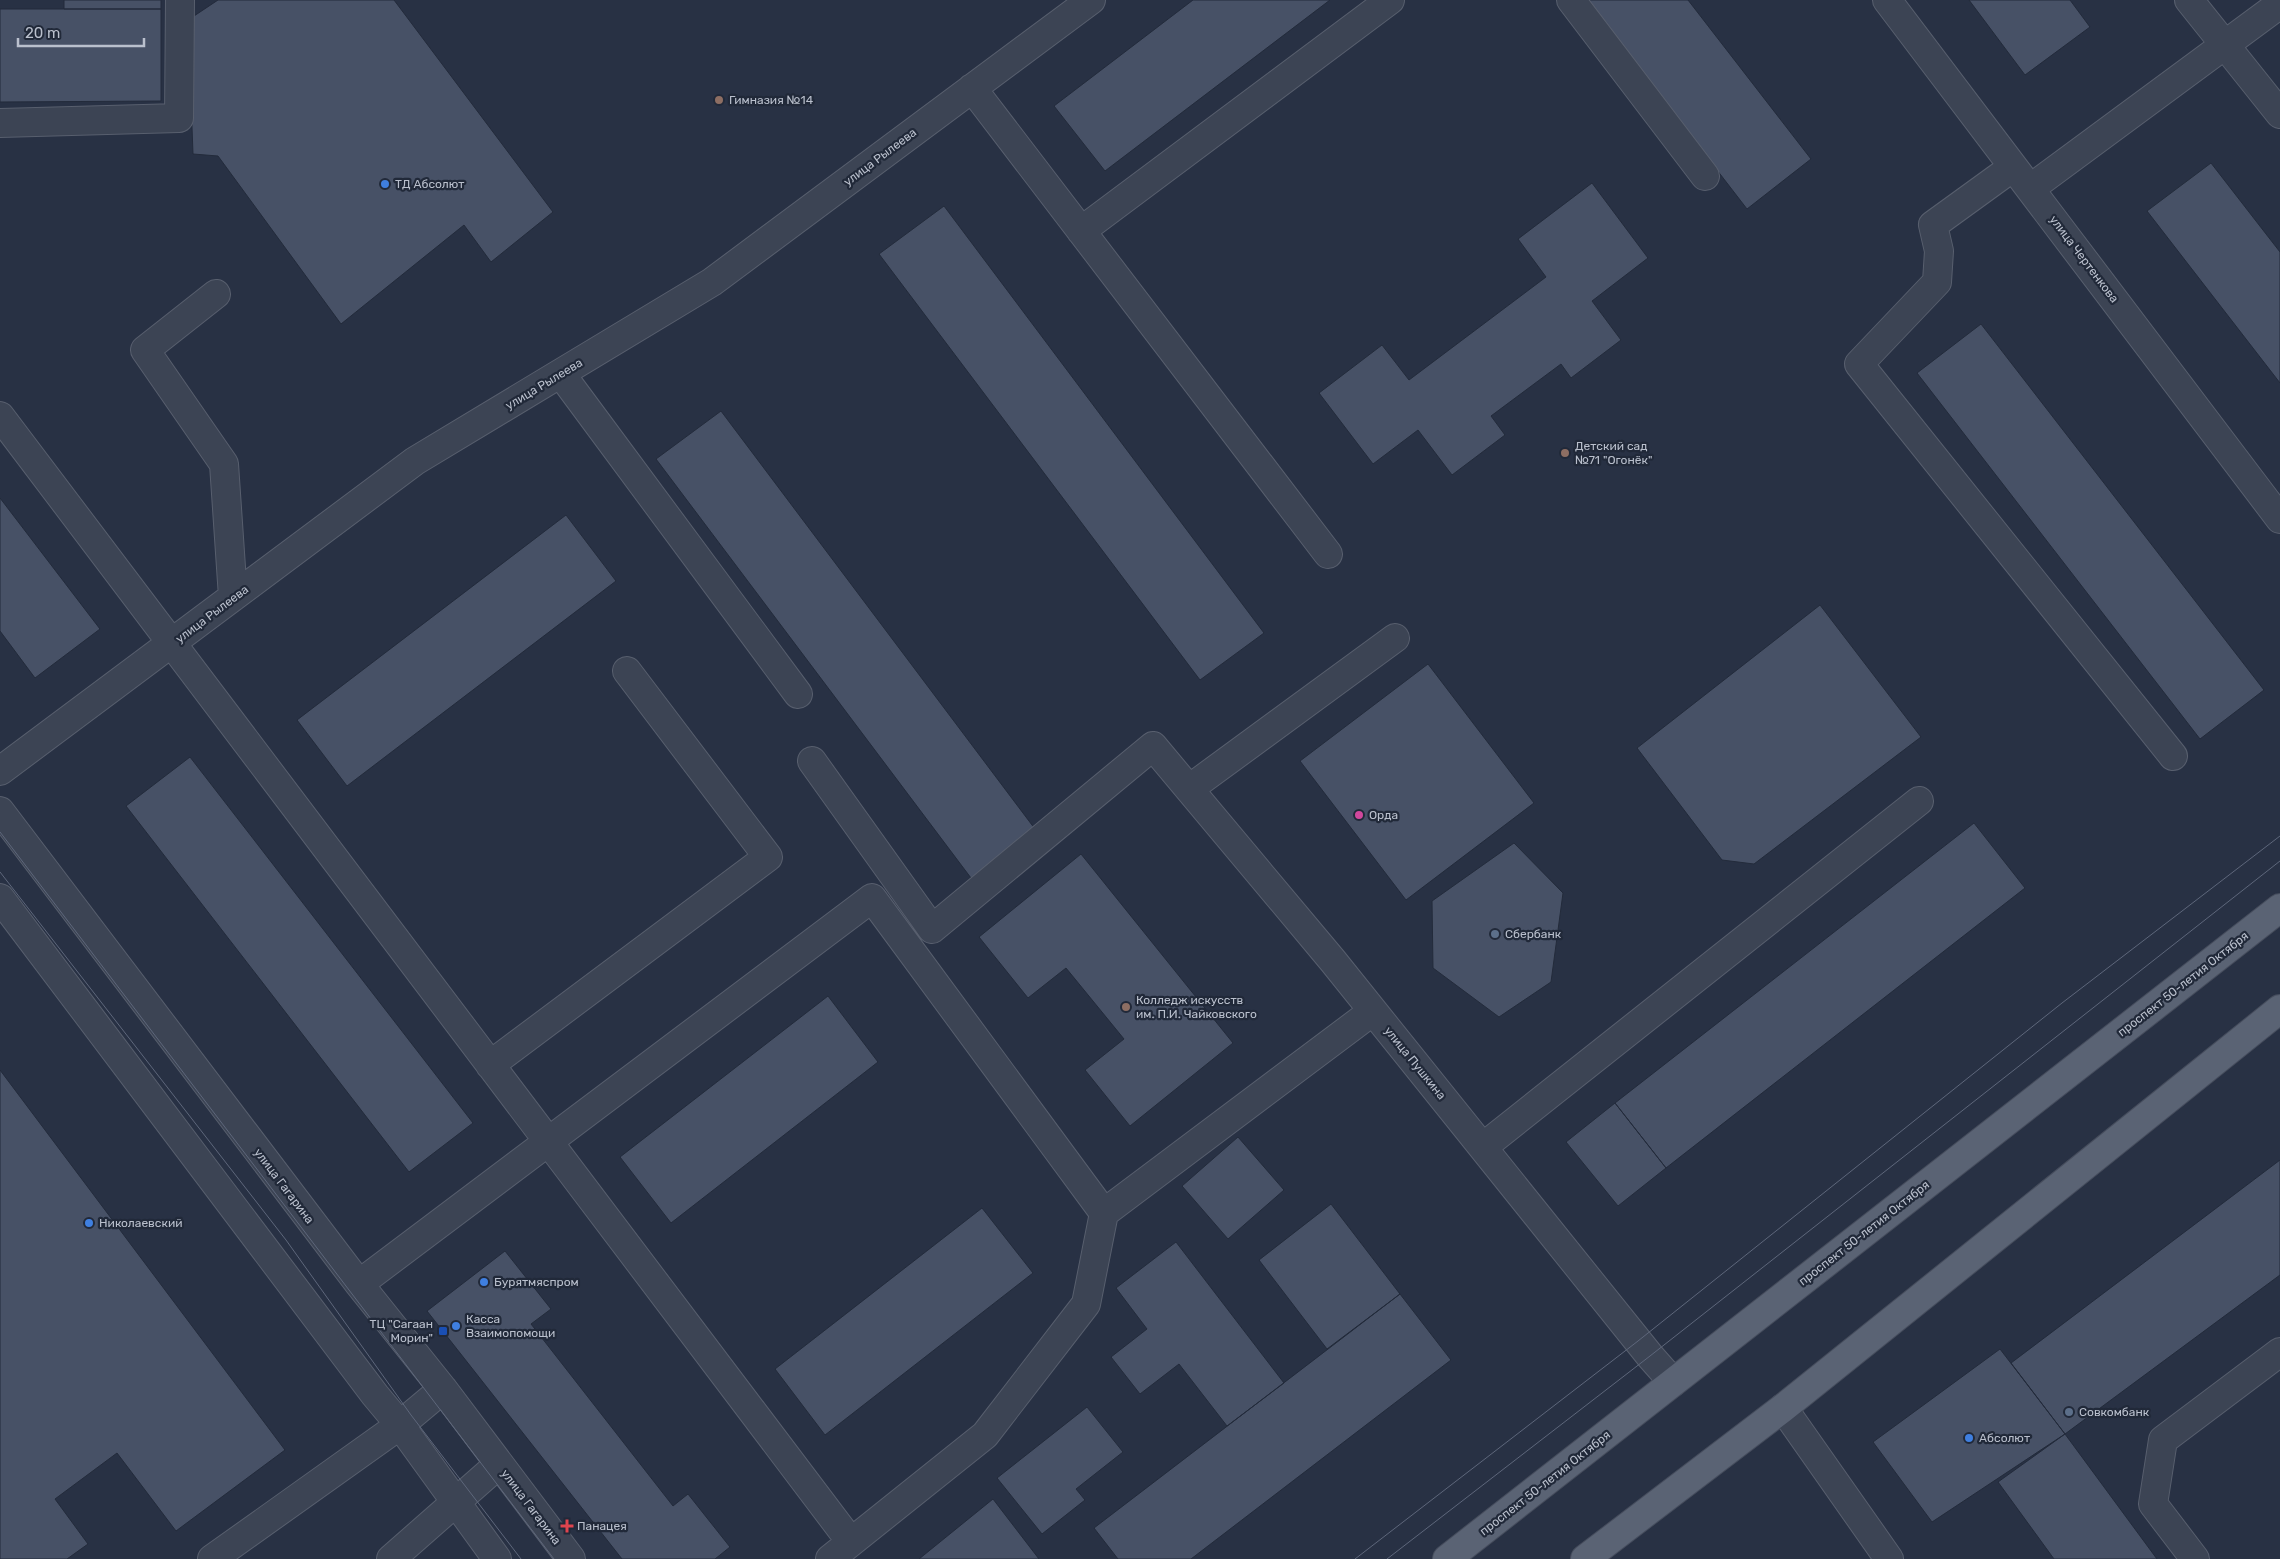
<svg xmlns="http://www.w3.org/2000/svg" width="2280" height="1559" font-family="Rubik,sans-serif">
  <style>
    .building { fill: #475166; stroke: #232b3b }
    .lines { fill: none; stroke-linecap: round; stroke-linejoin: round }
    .minor-casing { stroke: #585f6e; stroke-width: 30 }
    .major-casing { stroke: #464d5d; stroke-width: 30 }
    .minor { stroke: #3c4454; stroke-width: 28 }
    .major { stroke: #5a6374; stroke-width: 28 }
    .tram { stroke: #5e677b; stroke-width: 1 }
    .education-dot { fill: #8d6e63; stroke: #212939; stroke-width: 2 }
    .shop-dot { fill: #3f7fe0; stroke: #212939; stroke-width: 2 }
    .hotel-dot { fill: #d1479c; stroke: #212939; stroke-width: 2 }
    .service-dot { fill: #5c6f8a; stroke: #212939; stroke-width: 2 }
    .transit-dot { fill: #1a4fb4; stroke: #212939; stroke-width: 2 }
    .health-dot { fill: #e0444e; stroke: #212939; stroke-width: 2 }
    .labels { text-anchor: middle; stroke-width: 4.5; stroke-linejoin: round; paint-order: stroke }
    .poi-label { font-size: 12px; fill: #bac0cd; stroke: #212939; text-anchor: start }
    .street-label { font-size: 12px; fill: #bac0cd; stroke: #212939 }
  </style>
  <rect width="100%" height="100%" fill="#283144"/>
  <path class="building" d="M64,0h97v9h-97z
    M218,0h176l159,212 -62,50 -27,-37 -123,99 -123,-168 -25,-2 -5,-134z
    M1193,0h137l-225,171 -51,-65z
    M1586,0h102l123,159 -64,50z
    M1969,0h101l20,27 -65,48z
    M0,9h161v92l-161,1z
    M2211,163l69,89v131l-133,-172z
    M1592,183l56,75 -56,43 29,39 -50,38 -10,-14 -70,52 14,19 -53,40 -34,-45 -45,34 -54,-71 63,-48 27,35 137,-103 -28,-38z
    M944,206l320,427 -64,47 -321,-426z
    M1981,324l283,366 -64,49 -283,-366z
    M721,411l320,426 -64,49 -321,-427z
    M0,498l100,131 -65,49 -35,-47z
    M566,515l50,66 -269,205 -50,-66z
    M1820,605l101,132 -167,127 -32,-4 -85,-112z
    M1428,664l106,139 -128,97 -106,-139z
    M190,757l283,366 -64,49 -283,-366z
    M1974,823l51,65 -359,280 -51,-65z
    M1514,843l49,50 -12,89 -52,35 -66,-49 -1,-67z
    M1081,854l152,189 -103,83 -45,-56 39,-31 -58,-71 -38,30 -49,-61z
    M828,996l50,66 -207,161 -51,-66z
    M0,1070l285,380 -109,81 -59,-78 -62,46 33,45 -21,15h-67z
    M1615,1103l51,65 -48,38 -52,-64z
    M1238,1137l46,53 -56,49 -46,-53z
    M2280,1160v115l-215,159 -54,-71z
    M1331,1204l69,90 -73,55 -68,-89z
    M982,1208l51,65 -208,162 -50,-66z
    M1176,1242l108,141 -57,43 -48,-62 -39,30 -29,-37 36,-28 -31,-41z
    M505,1251l46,58 -20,15 142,182 15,-12 42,53 -15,12h-93l-195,-248z
    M1400,1294l51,66 -260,199h-73l-24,-31z
    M2000,1349l65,85 -133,88 -59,-80z
    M1087,1407l36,45 -47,37 9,11 -43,34 -45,-56z
    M2065,1434l92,125h-103l-56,-77z
    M993,1499l46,60h-120z"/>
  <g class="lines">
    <defs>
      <path id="minor" d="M1571,0l134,176
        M1887,0l393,519
        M2189,0l91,114
        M972,88l356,466
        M0,123l179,-5 1,-118
        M2013,167l-80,58 6,26 -2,31 -78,82 314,392
        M2031,188l249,-184
        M1081,231l309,-231
        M216,294l-71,56 79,114 9,133
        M561,374l237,320
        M0,416l851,1126
        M812,761l120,168 221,-183 180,215 317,395 23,26
        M0,771l415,-310 297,-179 379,-282
        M1189,789l206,-151
        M0,811l359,473 84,105 128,170
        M0,898l375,497 25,30 97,134
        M490,1065l278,-208 -141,-186
        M1483,1147l436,-346
        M359,1284l513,-386 232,315
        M1783,1408l106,151
        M212,1559l188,-134 43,-36
        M391,1559l108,-95
        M830,1559l155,-124 101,-131 18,-91 269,-202
        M2195,1559l-42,-55 10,-64 117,-88"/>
      <path id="major" d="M1447,1559l833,-651
        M1585,1559l198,-151 497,-399"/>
    </defs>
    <use href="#minor" class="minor-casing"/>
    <use href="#major" class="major-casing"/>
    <use href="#minor" class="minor"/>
    <use href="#major" class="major"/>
    <path class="tram" d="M0,832l554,727
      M0,872l286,368 125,175 110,144
      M1355,1559l283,-218 424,-338 218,-167
      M1387,1559l263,-203 630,-495"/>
  </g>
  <g class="education-dot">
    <circle cx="719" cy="100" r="5"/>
    <circle cx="1565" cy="453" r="5"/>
    <circle cx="1126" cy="1007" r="5"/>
  </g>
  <g class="shop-dot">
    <circle cx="385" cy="184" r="5"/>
    <circle cx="89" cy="1223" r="5"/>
    <circle cx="484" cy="1282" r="5"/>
    <circle cx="456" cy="1326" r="5"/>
    <circle cx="1969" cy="1438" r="5"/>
  </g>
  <circle class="hotel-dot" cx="1359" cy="815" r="5"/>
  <g class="service-dot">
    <circle cx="1495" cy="934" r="5"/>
    <circle cx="2069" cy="1412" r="5"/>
  </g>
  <rect class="transit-dot" x="438" y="1326" width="10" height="10" rx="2.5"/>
  <path class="health-dot" d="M564.5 1518.5h5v5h5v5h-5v5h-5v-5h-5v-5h5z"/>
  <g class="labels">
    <g class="poi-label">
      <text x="729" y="104">Гимназия №14</text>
      <text x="395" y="188">ТД Абсолют</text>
      <text x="1575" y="450">Детский сад<tspan x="1575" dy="14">№71 "Огонёк"</tspan></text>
      <text x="1369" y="819">Орда</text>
      <text x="1505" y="938">Сбербанк</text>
      <text x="1136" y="1004">Колледж искусств<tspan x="1136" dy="14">им. П.И. Чайковского</tspan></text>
      <text x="99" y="1227">Николаевский</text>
      <text x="494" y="1286">Бурятмяспром</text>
      <text x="466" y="1323">Касса<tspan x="466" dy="14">Взаимопомощи</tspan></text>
      <text x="433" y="1328" text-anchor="end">ТЦ "Сагаан<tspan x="433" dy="14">Морин"</tspan></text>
      <text x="2079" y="1416">Совкомбанк</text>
      <text x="1979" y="1442">Абсолют</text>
      <text x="577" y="1530">Панацея</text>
    </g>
    <g class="street-label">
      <text transform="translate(880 157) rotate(-37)" y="4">улица Рылеева</text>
      <text transform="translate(2084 259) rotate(53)" y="4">улица Чертенкова</text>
      <text transform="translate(544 384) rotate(-31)" y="4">улица Рылеева</text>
      <text transform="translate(212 614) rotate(-37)" y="4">улица Рылеева</text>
      <text transform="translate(2183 984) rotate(-38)" y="4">проспект 50-летия Октября</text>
      <text transform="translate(1415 1063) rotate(51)" y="4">улица Пушкина</text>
      <text transform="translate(284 1186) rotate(53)" y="4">улица Гагарина</text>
      <text transform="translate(1864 1233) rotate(-38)" y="4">проспект 50-летия Октября</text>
      <text transform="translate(1545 1483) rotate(-38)" y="4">проспект 50-летия Октября</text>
      <text transform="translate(531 1507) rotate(53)" y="4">улица Гагарина</text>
    </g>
  </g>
  <path d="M18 38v8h126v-8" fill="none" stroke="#bac0cd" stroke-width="2.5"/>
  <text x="25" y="38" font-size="15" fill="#bac0cd" stroke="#212939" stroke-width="4" paint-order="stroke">20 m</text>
</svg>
